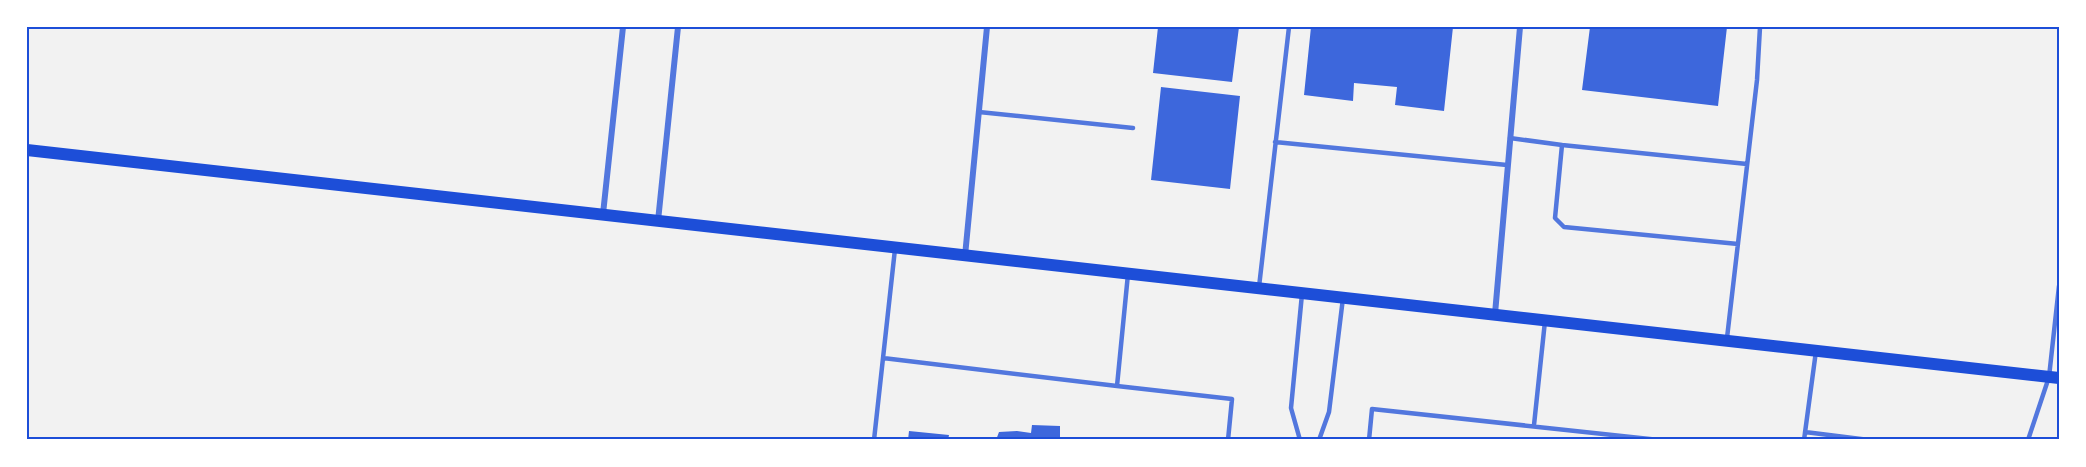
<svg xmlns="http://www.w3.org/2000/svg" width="2086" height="467" font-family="'Roboto Condensed',sans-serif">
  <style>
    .building { fill: #3d67dc }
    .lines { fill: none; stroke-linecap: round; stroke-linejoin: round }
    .service { stroke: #5277de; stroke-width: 4.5 }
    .minor { stroke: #5277de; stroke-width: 6 }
    .secondary { stroke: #1d4ed8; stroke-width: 12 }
    .neatline { fill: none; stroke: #1d4ed8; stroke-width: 2 }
  </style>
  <rect width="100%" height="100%" fill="#f2f2f2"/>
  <path class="building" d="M1158,27h81l-7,55 -79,-9z
    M1311,27h142l-9,84 -49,-6 2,-18 -43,-4 -1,18 -49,-6z
    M1590,27h137l-9,79 -136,-16z
    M1161,87l79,9 -10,93 -79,-9z
    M1032,425l28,1v11l15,3h-79l3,-8 18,-1 14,2z
    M909,431l40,4 -1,5h-40z"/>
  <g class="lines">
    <path class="service" d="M979,112l154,16
      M1510,138l52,7
      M1275,142l232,23
      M1738,244l-174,-17 -9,-9 7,-73 185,19
      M1259,287l30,-260
      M1727,338l30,-258 3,-53
      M883,358l234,28 11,-112
      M1117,386l115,13 -4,41
      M1534,425l11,-104
      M1805,432l64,8
      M874,440l21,-191
      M1300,440l-9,-32 11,-114
      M1319,440l10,-28 14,-114
      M1369,440l3,-31 287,31
      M1804,440l12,-89
      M2028,440l21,-63 10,-91"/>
    <path class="minor" d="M603,214l20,-187
      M658,221l20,-194
      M965,256l22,-229
      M1495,314l25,-287"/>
    <path class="secondary" d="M27,150l2032,228"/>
  </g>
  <rect width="2086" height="467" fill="none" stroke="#ffffff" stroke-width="57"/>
  <rect x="28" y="28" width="2030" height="410" class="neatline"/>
</svg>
